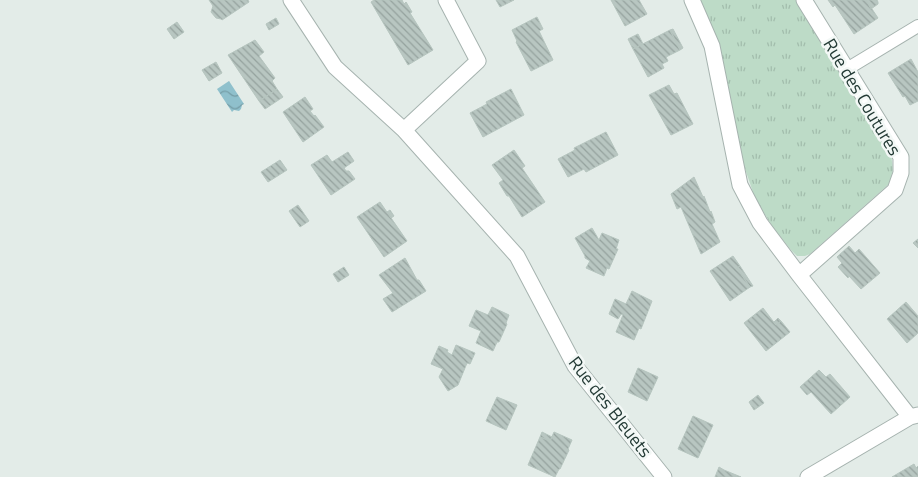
<svg xmlns="http://www.w3.org/2000/svg" width="918" height="477" font-family="'Titillium Web',sans-serif">
  <style>
    .grass { fill: url(#grass-tufts) }
    .water { fill: url(#water-waves) }
    .building { fill: url(#building-back-hatch); stroke: #b6c5bf }
    .lines { fill: none; stroke-linecap: round; stroke-linejoin: round }
    .pedestrian-casing { stroke: #a6b3af; stroke-width: 14 }
    .minor-casing { stroke: #a6b3af; stroke-width: 17 }
    .pedestrian { stroke: #fff; stroke-width: 12 }
    .minor { stroke: #fff; stroke-width: 15 }
    .labels { text-anchor: middle; stroke-width: 5; stroke-linejoin: round; paint-order: stroke }
    .street-label { font-size: 18px; fill: #243b36; stroke: #f3f8f6 }
  </style>
  <defs>
    <pattern id="grass-tufts" width="24" height="20" patternUnits="userSpaceOnUse" patternTransform="scale(1.25)"><rect width="24" height="20" fill="#bddbc7"/><path d="M3 7l-1-3M5 7V3M7 7l1-3M15 17l-1-3M17 17v-4M19 17l1-3" fill="none" stroke="#a2bdac"/></pattern>
    <pattern id="water-waves" width="16" height="10" patternUnits="userSpaceOnUse" patternTransform="scale(1.25)"><rect width="16" height="10" fill="#8fc0cc"/><path d="M0 5q4-4 8 0t8 0" fill="none" stroke="#759da6"/></pattern>
    <pattern id="building-back-hatch" width="6" height="6" patternUnits="userSpaceOnUse" patternTransform="scale(1.25)"><rect width="6" height="6" fill="#b8c6c1"/><path d="M-1 5l2 2M0 0l6 6M5-1l2 2" fill="none" stroke="#95a29e"/></pattern>
  </defs>
  <rect width="100%" height="100%" fill="#e3ece8"/>
  <path class="grass" d="M700,0h97l94,154 2,16 -4,14 -79,70 -5,2h-8l-6,-6 -19,-24 -17,-28 -12,-35 -20,-99 -11,-36z"/>
  <path class="water" d="M229,81l15,23 -2,1 -1,4 -2,2 -5,-1 -2,2 -15,-23z"/>
  <path class="building" d="M209,0h39l1,2 -27,18 -1,-1 -5,-1 -5,-6 2,-6z
    M374,0h28l2,4 2,-2 6,10 -2,1 23,37 -25,15 -37,-63z
    M496,0h18l-14,7z
    M611,0h28l8,14 -22,12z
    M828,0h38l12,18 -24,16 -19,-29 -2,2z
    M866,0h11l1,2v2l-7,5z
    M537,17l6,12 -4,2 14,29 -22,11 -15,-29 1,-1 -5,-11z
    M276,18l3,6 -10,6 -3,-6z
    M177,22l7,10 -10,7 -7,-10z
    M673,29l10,19 -3,2 -10,-20z
    M670,30l10,20 -14,7 2,4 -6,3 2,4 -16,9 -15,-28z
    M638,34l5,10 -10,5 -5,-10z
    M255,40l9,12 -5,4 16,22 -3,3 5,8 -18,12 -31,-46z
    M911,59l7,13v29l-8,4 -5,-9 -2,1 -15,-24z
    M216,62l6,11 -13,8 -7,-11z
    M669,85l5,9 3,-1 16,31 -22,11 -22,-40z
    M277,89l6,8 -18,12 -6,-8z
    M511,89l13,26 -41,22 -13,-24 17,-9 -1,-2z
    M305,97l8,12 -3,2 4,5 1,-1 9,12 -21,15 -20,-30z
    M606,132l12,23 -32,17 -2,-3 -16,8 -10,-18 17,-9 -1,-2z
    M514,150l11,16 -3,2 23,34 -23,15 -13,-21h-2l-8,-13 4,-3 -11,-15z
    M348,152l6,9 -10,7 2,3h3l6,8 -24,16 -20,-30 16,-10 5,7z
    M280,160l7,10 -19,12 -7,-10z
    M694,177l9,20 1,-1 6,16 1,-1 4,11 -3,2 8,18 -19,12 -20,-47 -4,2 -6,-15z
    M380,202l27,39 -23,16 -27,-40z
    M298,205l11,16 -9,6 -11,-16z
    M390,210l4,6 -3,2 -4,-6z
    M592,228l7,12 3,-7 17,7 -3,9h2l-9,20 -2,-1 -3,8 -18,-8 4,-7 -5,-3v-2l-10,-18z
    M918,239v9l-5,-5z
    M849,246l6,7 4,-4 21,24 -19,16 -12,-13 -1,2 -10,-11 4,-4 -5,-6z
    M733,256l7,10 -3,2 13,19 -20,14 -20,-30z
    M405,258l12,22h2l7,11 -34,21 -9,-13 10,-6 -14,-18z
    M740,266l13,20 -3,1 -13,-19z
    M344,267l5,8 -11,7 -5,-8z
    M632,291l20,10 -11,28 -2,-1 -5,12 -18,-8 7,-17 -2,-1 -3,5 -9,-5 6,-15 11,5z
    M906,302l12,14v17l-11,10 -20,-24z
    M492,307l17,8 -3,8 1,1 -8,18h-2l-4,9 -17,-8 5,-12 -12,-5 7,-16 12,5z
    M763,308l13,17 5,-4 9,11 -24,19 -22,-28z
    M778,318l3,3 -5,4 -2,-3z
    M456,345l19,8 -5,11 -3,-1 -9,22 -10,6 -9,-14 4,-8 -12,-5 8,-18 9,4 -1,2 5,3z
    M638,368l20,9 -11,24 -19,-9z
    M819,370l7,7 4,-3 20,23 -19,17 -20,-22 -4,3 -7,-8z
    M758,395l6,8 -10,7 -5,-8z
    M497,397l20,8 -11,25 -20,-9z
    M693,416l20,9 -15,33 -20,-9z
    M542,432l10,5 -2,4 -10,-4z
    M554,432l18,8 -4,9 1,1 -9,19h-1l-4,8 -27,-12 12,-28 10,4z
    M914,464l2,4 2,-2v11h-26z
    M719,467l5,3 17,7h-26z"/>
  <g class="lines">
    <defs>
      <path id="pedestrian" d="M847,69l71,-43"/>
      <path id="minor" d="M291,0l44,67 69,63 113,126 58,110 89,111
        M692,0l20,46 28,139 20,38 39,52 111,142
        M404,130l74,-69 -32,-61
        M799,275l96,-85 6,-17v-16l-97,-157
        M808,477l102,-60 8,-2"/>
    </defs>
    <use href="#pedestrian" class="pedestrian-casing"/>
    <use href="#minor" class="minor-casing"/>
    <use href="#pedestrian" class="pedestrian"/>
    <use href="#minor" class="minor"/>
  </g>
  <g class="labels">
    <g class="street-label">
      <text transform="translate(862 97) rotate(59)" y="6">Rue des Coutures</text>
      <text transform="translate(610 407) rotate(52)" y="6">Rue des Bleuets</text>
    </g>
  </g>
</svg>
